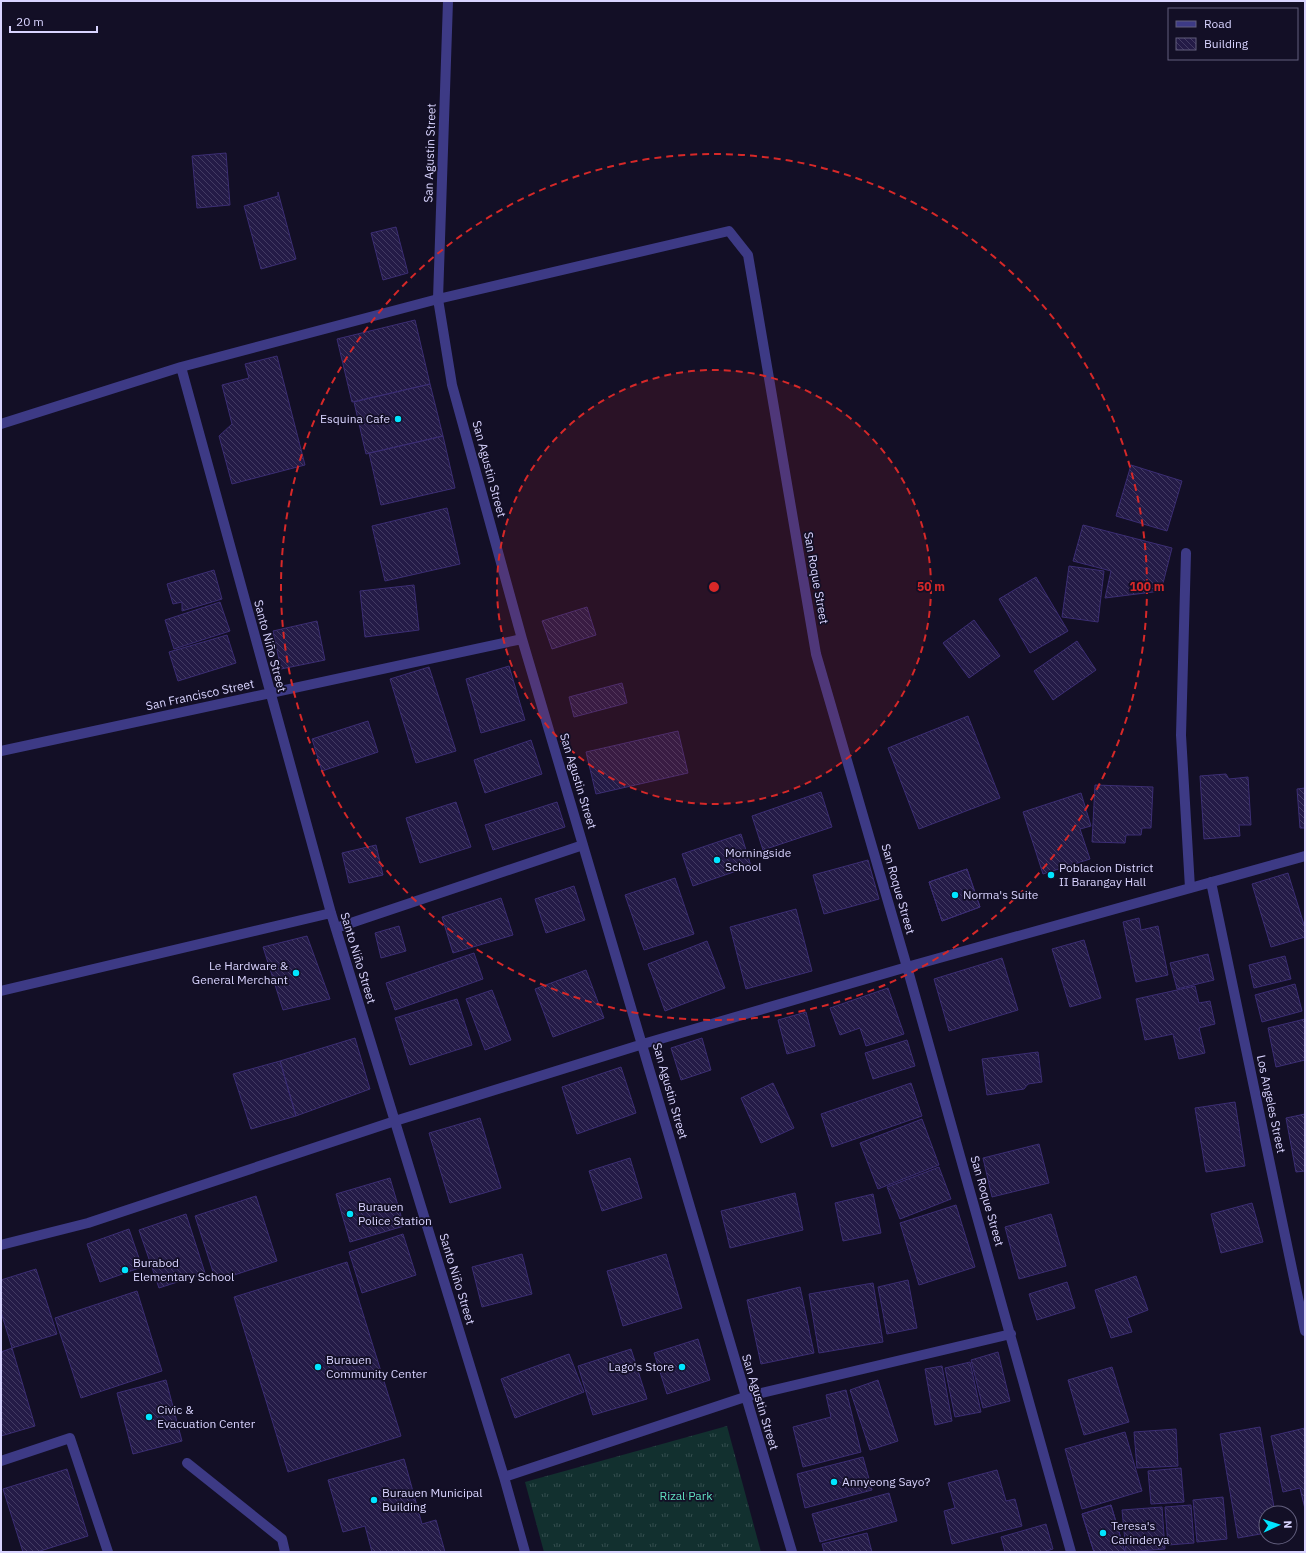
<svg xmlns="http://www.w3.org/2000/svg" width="1306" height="1553" font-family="'IBM Plex Sans',sans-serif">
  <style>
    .grass { fill: url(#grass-tufts) }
    .building { fill: url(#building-back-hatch); stroke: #3b2d73 }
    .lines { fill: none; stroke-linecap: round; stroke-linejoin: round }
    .lane { stroke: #3d3a85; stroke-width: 10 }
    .street { stroke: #3d3a85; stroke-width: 10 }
    .ring { fill: none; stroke: #d62828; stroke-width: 2; stroke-dasharray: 7 5 }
    .poi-dot { fill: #00e5ff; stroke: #130f26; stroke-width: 1.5 }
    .labels { text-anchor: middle; stroke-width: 3.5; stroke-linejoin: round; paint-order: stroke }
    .street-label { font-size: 12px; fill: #d9d4ff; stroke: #130f26 }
    .poi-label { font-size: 12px; fill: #d9d4ff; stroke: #130f26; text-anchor: start }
    .park-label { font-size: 12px; fill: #5fe0c0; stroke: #130f26 }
    .centre { fill: #d62828; stroke: #130f26; stroke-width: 2 }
    .ring-label { font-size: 12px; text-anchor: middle; font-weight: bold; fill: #d62828; stroke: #130f26; stroke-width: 3.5; stroke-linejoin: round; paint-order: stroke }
  </style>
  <defs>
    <pattern id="grass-tufts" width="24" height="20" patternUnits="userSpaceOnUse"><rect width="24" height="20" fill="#12302f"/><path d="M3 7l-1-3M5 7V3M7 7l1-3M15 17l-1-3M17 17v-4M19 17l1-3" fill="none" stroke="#344d4e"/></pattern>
    <pattern id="building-back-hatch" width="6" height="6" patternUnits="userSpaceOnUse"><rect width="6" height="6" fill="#241b47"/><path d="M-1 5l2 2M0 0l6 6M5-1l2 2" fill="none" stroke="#433b63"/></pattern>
  </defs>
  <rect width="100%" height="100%" fill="#130f26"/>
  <path class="grass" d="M727,1426l34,126h-217l-19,-70z"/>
  <path class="building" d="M226,153l4,52 -33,3 -5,-52z
    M278,192l18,67 -35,10 -17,-63 34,-10z
    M396,227l12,46 -25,7 -12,-47z
    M415,320l15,64 -78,18 -15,-63z
    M277,356l28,109 -73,19 -13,-48 13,-12 -10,-39 27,-7 -4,-14z
    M430,384l13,52 -77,18 -12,-52z
    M443,436l12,52 -74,17 -12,-52z
    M1131,465l51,16 -15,50 -51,-15z
    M447,508l13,56 -75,17 -13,-55z
    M1083,525l89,23 -11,43 -56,7 6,-27 -38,-10z
    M1069,566l35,5 -6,51 -36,-5z
    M214,570l8,29 -40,12v-9l-9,2 -6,-20z
    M1036,577l32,54 -38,22 -31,-54z
    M414,585l5,45 -54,7 -5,-46z
    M220,602l10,29 -56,18 -9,-29z
    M587,607l9,28 -44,14 -10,-28z
    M974,620l26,36 -31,22 -26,-35z
    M317,621l8,39 -44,9 -8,-38z
    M227,635l9,28 -58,18 -9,-29z
    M1077,641l19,29 -43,30 -19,-29z
    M509,666l16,54 -44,13 -15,-54z
    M429,667l27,84 -40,12 -26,-84z
    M622,683l5,20 -53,14 -5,-20z
    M968,716l32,82 -81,31 -31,-81z
    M368,721l10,31 -56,19 -10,-32z
    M678,731l10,42 -92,21 -10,-42z
    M531,740l11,34 -57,19 -11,-33z
    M1226,774l3,5 19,-2 3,48h-12l1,11 -36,3 -4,-63z
    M1095,785l58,2 -2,41h-9l-1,7h-15l-1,8 -33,-1z
    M1305,788v40h-5l-3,-39z
    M821,792l11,35 -69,23 -11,-34z
    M1081,793l10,33 -11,3 10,30 -47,15 -20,-62z
    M456,802l15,45 -51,16 -14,-45z
    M557,802l8,25 -72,23 -8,-25z
    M741,834l10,32 -58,20 -11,-32z
    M376,845l7,30 -34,8 -7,-30z
    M868,860l11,39 -55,15 -11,-39z
    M967,869l13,38 -38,14 -13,-39z
    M967,869l13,38 -38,14 -13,-39z
    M1288,873l17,55v9l-34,10 -19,-63z
    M675,878l19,56 -50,16 -19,-55z
    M574,886l11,34 -39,13 -11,-34z
    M501,898l12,37 -60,18 -11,-36z
    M796,909l16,62 -66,18 -16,-62z
    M1139,918l2,12 17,-4 10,49 -32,7 -13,-60z
    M399,926l7,25 -25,7 -6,-25z
    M307,936l23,63 -47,11 -20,-63z
    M1084,940l17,58 -31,9 -18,-58z
    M707,941l18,47 -60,23 -17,-47z
    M474,953l9,26 -88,31 -9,-27z
    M1208,954l6,26 -37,9 -7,-26z
    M1285,956l6,23 -37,9 -5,-23z
    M1002,958l16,52 -69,21 -15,-52z
    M586,970l18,48 -51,19 -18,-48z
    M1295,984l7,27 -40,11 -7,-27z
    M1195,986l4,17 11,-2 5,23 -16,4 6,25 -26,6 -6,-25 -28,6 -9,-41z
    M888,988l16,46 -38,12 -6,-18 -20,7 -10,-27z
    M492,990l19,50 -26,10 -19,-51z
    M457,999l15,46 -62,20 -15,-47z
    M806,1012l9,34 -28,8 -9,-34z
    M1305,1019v41l-29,7 -8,-39z
    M355,1038l15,51 -74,27 -16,-55z
    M702,1038l9,32 -30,10 -10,-32z
    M907,1040l8,26 -42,13 -8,-26z
    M1038,1052l4,30 -14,2 -4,5 -37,6 -5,-36z
    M280,1061l16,55 -45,13 -18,-55z
    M621,1067l15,46 -59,21 -15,-47z
    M773,1083l21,45 -33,15 -20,-45z
    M911,1083l11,33 -90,31 -11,-33z
    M1235,1102l10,64 -39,6 -11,-64z
    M1305,1114v57l-9,1 -10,-54z
    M480,1118l21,70 -51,15 -21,-70z
    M922,1119l17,46 -61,24 -18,-46z
    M1039,1144l10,39 -57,14 -9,-39z
    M630,1158l12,40 -40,13 -13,-40z
    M939,1167l12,32 -51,20 -13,-32z
    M390,1178l14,48 -54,16 -14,-48z
    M795,1193l8,37 -73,18 -9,-37z
    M873,1194l8,39 -38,8 -8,-38z
    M256,1196l21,65 -61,20 -21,-65z
    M1252,1203l11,39 -42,11 -10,-39z
    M956,1205l19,62 -56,18 -19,-62z
    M186,1214l19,59 -46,15 -20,-58z
    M1051,1214l15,52 -47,13 -14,-52z
    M129,1229l13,38 -42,15 -13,-38z
    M403,1234l13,41 -54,18 -13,-41z
    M522,1254l10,40 -50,13 -10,-40z
    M666,1254l16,54 -59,18 -16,-55z
    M347,1262l54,174 -113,36 -54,-175z
    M36,1269l21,65 -45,14 -11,-36v-32z
    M1136,1276l12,34 -21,8 5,14 -21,6 -16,-48z
    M908,1280l9,48 -30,6 -9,-47z
    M1067,1282l8,26 -38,12 -8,-26z
    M873,1283l10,59 -64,11 -10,-59z
    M800,1287l14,66 -53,11 -14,-64z
    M137,1291l25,80 -81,27 -26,-80z
    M698,1339l12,41 -43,14 -13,-41z
    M12,1348l23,78 -34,10v-84z
    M631,1349l16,50 -54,16 -15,-49z
    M998,1352l12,49 -27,7 -12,-48z
    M569,1354l15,38 -69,26 -14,-39z
    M970,1362l11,50 -26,5 -10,-49z
    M942,1366l10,55 -17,4 -10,-56z
    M1112,1367l17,55 -45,13 -16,-55z
    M166,1380l16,61 -49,13 -16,-61z
    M878,1380l20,61 -28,9 -20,-60z
    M846,1390l15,62 -58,15 -10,-40 38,-10 -5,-22z
    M1260,1427l15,86h-9v20l-28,5 -18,-104z
    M1305,1428v81l-5,-21 -17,4 -12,-56z
    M1176,1429l2,37 -41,2 -3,-36z
    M1125,1432l17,59 -60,18 -17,-60z
    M863,1457l9,33 -67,18 -8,-34z
    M404,1459l18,65 14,-4 9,32h-73l-7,-26 -22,6 -15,-52z
    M1181,1468l3,34 -33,2 -3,-33z
    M67,1469l21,67 -51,16h-14l-20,-63z
    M997,1470l9,31 9,-2 7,27 -70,18 -8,-33 11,-3 -7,-25z
    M889,1493l8,28 -77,21 -8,-28z
    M1223,1497l4,42 -30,3 -4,-42z
    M1111,1505l14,47h-31l-12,-38z
    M1111,1505l14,47h-31l-12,-38z
    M1191,1505l3,38 -26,2 -3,-38z
    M1162,1507l3,42 -39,3 -4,-42z
    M1046,1524l7,25 -10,3h-38l-4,-15z
    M867,1533l5,19h-48l-2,-8z"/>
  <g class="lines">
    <path class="lane" d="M187,1463l95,76 3,13"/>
    <path class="street" d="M448,1l-10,298 14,86 70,254 270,913
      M181,367l150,546 173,564 21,75
      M1,424l180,-57 257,-68 291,-68 19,24 68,399 91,313 164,585
      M1186,553l-5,182 9,153
      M1,751l521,-112
      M1211,882l94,449
      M336,928l247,-83
      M1,991l330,-78
      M1,1245l87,-22 307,-102 248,-77 264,-77 398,-111
      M1,1461l69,-23 38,114
      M504,1477l241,-80 266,-63"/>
  </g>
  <circle cx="714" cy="587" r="217" fill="#d62828" fill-opacity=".12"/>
  <g class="ring">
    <circle cx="714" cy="587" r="217"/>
    <circle cx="714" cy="587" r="433"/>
  </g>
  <g class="poi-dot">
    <circle cx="398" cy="419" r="4"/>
    <circle cx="717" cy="860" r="4"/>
    <circle cx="1051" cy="875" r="4"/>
    <circle cx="955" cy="895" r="4"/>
    <circle cx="296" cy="973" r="4"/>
    <circle cx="350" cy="1214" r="4"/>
    <circle cx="125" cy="1270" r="4"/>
    <circle cx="318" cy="1367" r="4"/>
    <circle cx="682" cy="1367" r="4"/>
    <circle cx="149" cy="1417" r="4"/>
    <circle cx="834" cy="1482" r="4"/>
    <circle cx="374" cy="1500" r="4"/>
    <circle cx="1103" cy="1533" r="4"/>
  </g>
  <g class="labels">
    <g class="street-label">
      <text transform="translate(430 153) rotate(-88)" y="4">San Agustin Street</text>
      <text transform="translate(489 469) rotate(75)" y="4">San Agustin Street</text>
      <text transform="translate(816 578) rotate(80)" y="4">San Roque Street</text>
      <text transform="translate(270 646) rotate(75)" y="4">Santo Niño Street</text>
      <text transform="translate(200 695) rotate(-12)" y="4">San Francisco Street</text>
      <text transform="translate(578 781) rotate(73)" y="4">San Agustin Street</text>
      <text transform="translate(898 889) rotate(74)" y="4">San Roque Street</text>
      <text transform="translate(358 958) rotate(73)" y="4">Santo Niño Street</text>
      <text transform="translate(670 1091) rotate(74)" y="4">San Agustin Street</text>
      <text transform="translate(1271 1104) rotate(78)" y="4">Los Angeles Street</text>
      <text transform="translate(987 1201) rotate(74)" y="4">San Roque Street</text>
      <text transform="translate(457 1279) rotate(73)" y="4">Santo Niño Street</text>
      <text transform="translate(760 1402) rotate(73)" y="4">San Agustin Street</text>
    </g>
    <g class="poi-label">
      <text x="390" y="423" text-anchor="end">Esquina Cafe</text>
      <text x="725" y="857">Morningside<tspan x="725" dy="14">School</tspan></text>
      <text x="1059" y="872">Poblacion District<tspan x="1059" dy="14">II Barangay Hall</tspan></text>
      <text x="963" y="899">Norma's Suite</text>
      <text x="288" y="970" text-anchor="end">Le Hardware &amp;<tspan x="288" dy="14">General Merchant</tspan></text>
      <text x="358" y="1211">Burauen<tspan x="358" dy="14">Police Station</tspan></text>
      <text x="133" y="1267">Burabod<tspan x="133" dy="14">Elementary School</tspan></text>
      <text x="326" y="1364">Burauen<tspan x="326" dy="14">Community Center</tspan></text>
      <text x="674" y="1371" text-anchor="end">Lago's Store</text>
      <text x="157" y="1414">Civic &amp;<tspan x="157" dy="14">Evacuation Center</tspan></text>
      <text x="842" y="1486">Annyeong Sayo?</text>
      <text x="382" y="1497">Burauen Municipal<tspan x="382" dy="14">Building</tspan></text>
      <text x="1111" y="1530">Teresa's<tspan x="1111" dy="14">Carinderya</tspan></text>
    </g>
    <g class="park-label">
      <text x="686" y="1500">Rizal Park</text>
    </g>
  </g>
  <circle cx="714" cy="587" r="6" class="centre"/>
  <g class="ring-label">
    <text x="931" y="591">50 m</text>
    <text x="1147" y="591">100 m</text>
  </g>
  <rect width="1306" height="1553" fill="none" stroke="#d9d4ff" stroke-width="4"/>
  <rect x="1168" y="8" width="130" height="52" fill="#130f26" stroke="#625e7d"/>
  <rect x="1176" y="21" width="20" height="6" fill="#3d3a85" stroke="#625e7d"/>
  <text x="1204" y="28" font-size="12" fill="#d9d4ff">Road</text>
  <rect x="1176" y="38" width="20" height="12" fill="url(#building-back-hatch)" stroke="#625e7d"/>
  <text x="1204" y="48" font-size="12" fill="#d9d4ff">Building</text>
  <g transform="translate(1278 1525) rotate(87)"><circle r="19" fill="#130f26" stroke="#625e7d"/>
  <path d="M0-3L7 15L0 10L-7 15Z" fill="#00e5ff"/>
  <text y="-6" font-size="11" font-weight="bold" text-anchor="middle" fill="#d9d4ff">N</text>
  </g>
  <path d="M10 26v6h87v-6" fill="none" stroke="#d9d4ff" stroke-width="2"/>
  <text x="16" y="26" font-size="12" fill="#d9d4ff" stroke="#130f26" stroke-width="3" paint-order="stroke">20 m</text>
</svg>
